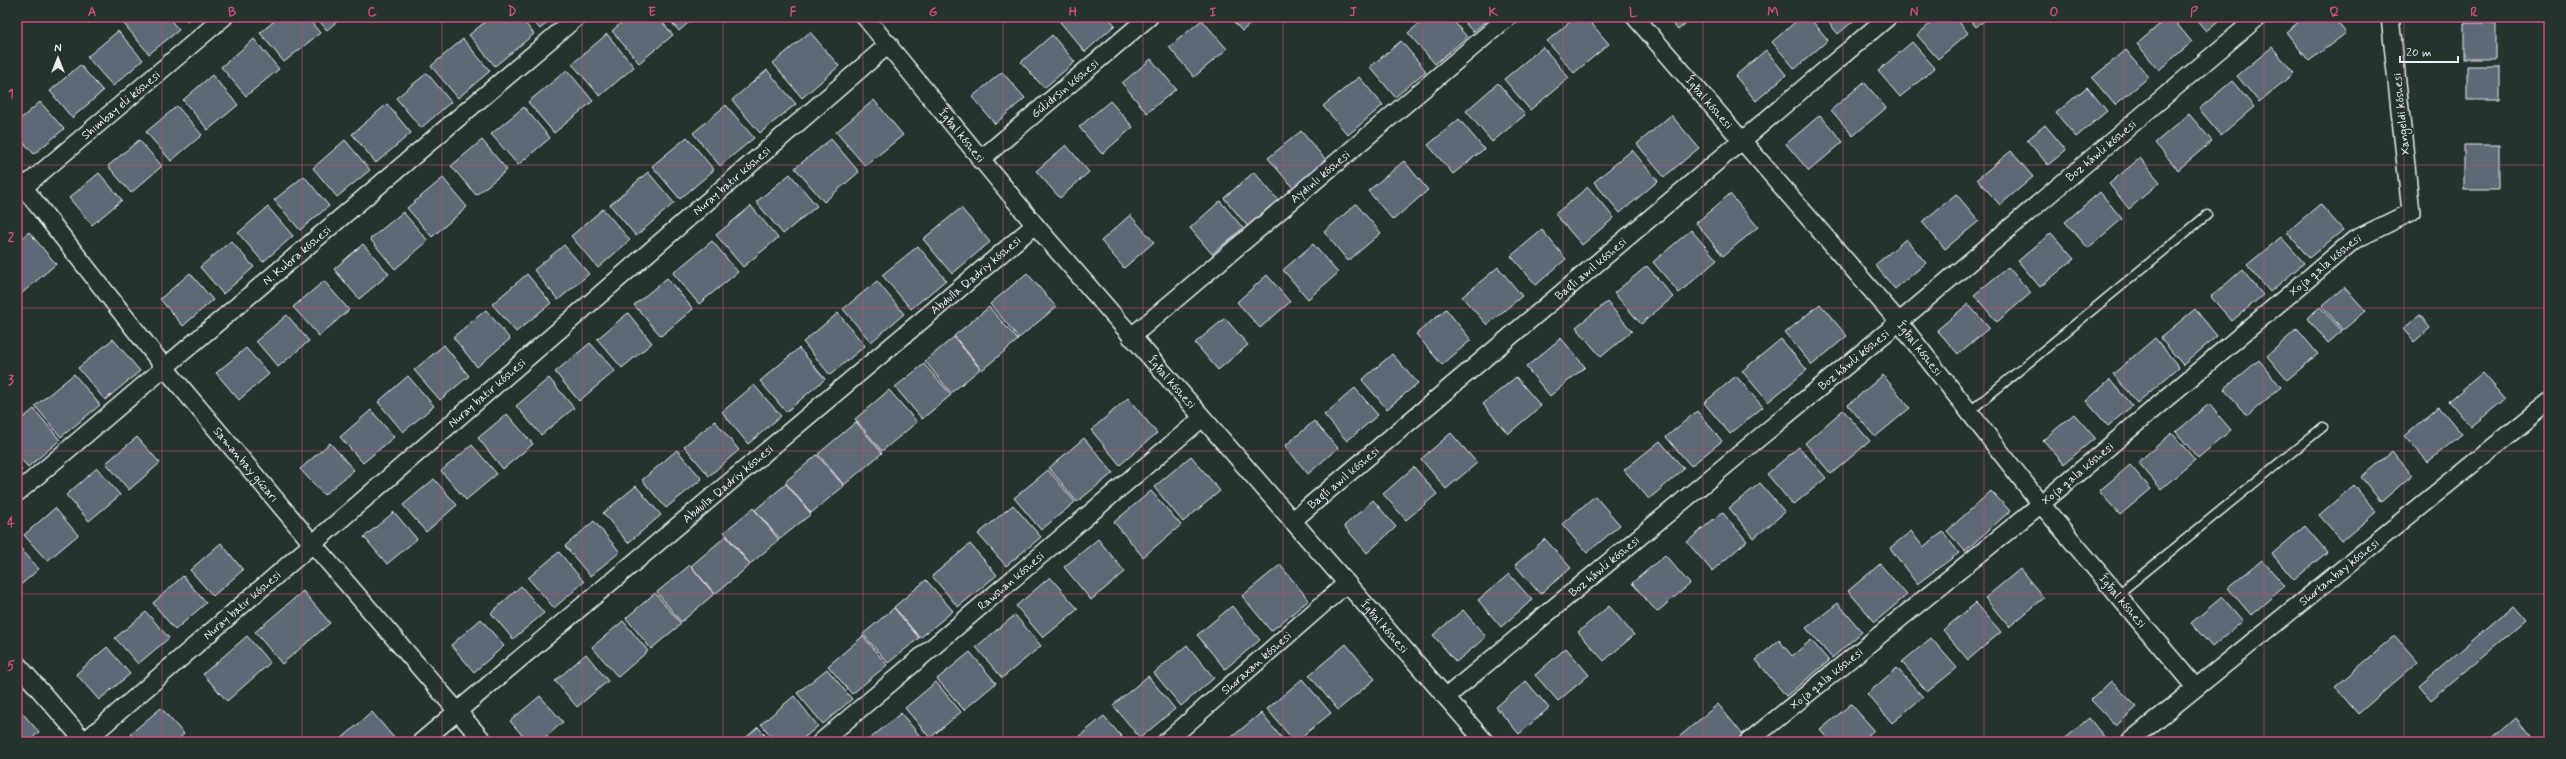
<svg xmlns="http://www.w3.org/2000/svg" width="2566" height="759" font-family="Mynerve,sans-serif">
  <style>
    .building { fill: #5f6774; stroke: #e8f1f8 }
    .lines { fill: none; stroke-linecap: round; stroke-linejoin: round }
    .service-casing { stroke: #e8f1f8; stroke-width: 11 }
    .minor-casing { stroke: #e8f1f8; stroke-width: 20 }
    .service { stroke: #26332d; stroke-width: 8 }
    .minor { stroke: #26332d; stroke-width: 17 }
    .grid { fill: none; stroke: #cc4e82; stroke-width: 1; stroke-opacity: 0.55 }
    .labels { text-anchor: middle; stroke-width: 4; stroke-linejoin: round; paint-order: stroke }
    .street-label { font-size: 12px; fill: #e8f1f8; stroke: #26332d }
    .neatline { fill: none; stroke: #cc4e82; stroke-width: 1.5 }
    .grid-label { font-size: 13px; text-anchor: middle; font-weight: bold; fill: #cc4e82 }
  </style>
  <rect width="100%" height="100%" fill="#26332d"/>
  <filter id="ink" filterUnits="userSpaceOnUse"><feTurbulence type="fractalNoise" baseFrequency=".025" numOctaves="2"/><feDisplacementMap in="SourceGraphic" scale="8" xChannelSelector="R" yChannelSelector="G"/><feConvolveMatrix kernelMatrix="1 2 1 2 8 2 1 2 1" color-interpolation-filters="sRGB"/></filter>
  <g filter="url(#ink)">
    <path class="building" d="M132,17h36l11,13 -30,24 -25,-30z
      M184,17h8l-5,4z
      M279,17h28l13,16 -36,29 -24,-29z
      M316,17h26l-15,13z
      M491,17h29l14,17 -39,32 -26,-31z
      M529,17h25l-14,12z
      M628,17h30l15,18 -34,28 -27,-32z
      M667,17h28l-16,14z
      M1066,17h42l7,8 -30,27 -25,-30z
      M1230,17h29l-17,14z
      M1427,17h23l17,20 -32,27 -27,-31z
      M1460,17h31l-18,15z
      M1576,17h10l23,27 -35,29 -27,-32z
      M1667,17h26l-15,13z
      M1801,17h8l19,23 -33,29 -23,-27z
      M1824,17h34l-20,17z
      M1938,17h17l13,16 -30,26 -21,-24z
      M1968,17h21l-13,10z
      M2168,17h3l21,25 -33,28 -22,-26z
      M2194,17h29l-17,14z
      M2305,17h28l13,16 -37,28 -23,-29z
      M1202,20l25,29 -33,28 -25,-30z
      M2464,23h32v36h-32z
      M118,31l25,29 -30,26 -26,-29z
      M810,32l29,34 -37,32 -29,-35z
      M607,34l27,33 -34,29 -28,-32z
      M1052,35l23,27 -31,26 -23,-26z
      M254,39l25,30 -33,27 -25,-29z
      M463,39l27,32 -32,27 -27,-32z
      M1401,41l25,30 -31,26 -25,-30z
      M1912,42l23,26 -35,29 -22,-26z
      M1543,47l26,31 -39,32 -26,-31z
      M2272,47l22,26 -35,29 -22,-26z
      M1766,50l20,25 -30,26 -21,-25z
      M2126,50l23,27 -34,28 -23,-27z
      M1151,59l25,30 -29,24 -25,-30z
      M80,65l23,26 -31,27 -22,-27z
      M2467,66h33v34h-33z
      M567,70l26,31 -39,32 -26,-31z
      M767,70l29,34 -36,29 -28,-33z
      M1002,72l23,26 -30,26 -23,-27z
      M427,73l24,29 -30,26 -25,-30z
      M212,75l26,30 -30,25 -25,-30z
      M1359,77l24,28 -35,30 -25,-29z
      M2232,81l22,26 -33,28 -22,-26z
      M1864,82l22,26 -33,28 -22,-26z
      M1498,83l27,32 -33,27 -26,-31z
      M2087,87l20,24 -31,26 -20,-24z
      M874,100l29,35 -38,31 -29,-34z
      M1110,101l23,26 -31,27 -23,-27z
      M40,102l24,27 -30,25 -17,-19v-13z
      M387,104l24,29 -35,30 -24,-29z
      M726,105l28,33 -34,28 -27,-33z
      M177,106l25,29 -31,26 -25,-29z
      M524,107l26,31 -32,27 -27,-31z
      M2189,114l23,27 -34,29 -23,-27z
      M1671,115l28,33 -35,29 -27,-33z
      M1820,115l23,27 -34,29 -23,-27z
      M1459,119l25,30 -31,25 -25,-29z
      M2045,125l21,25 -18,15 -21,-25z
      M1301,131l25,29 -33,28 -25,-30z
      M687,137l27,33 -34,29 -28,-33z
      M831,139l28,33 -35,30 -29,-34z
      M139,140l23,26 -31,27 -23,-27z
      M345,140l25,30 -33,27 -24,-29z
      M482,140l25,30 -31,25 -25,-29z
      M1066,145l23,27 -29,26 -24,-27z
      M2464,145h35v45h-35z
      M1632,150l26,31 -38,32 -26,-31z
      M2011,151l22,26 -33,28 -23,-26z
      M2140,158l20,24 -31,27 -20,-25z
      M1404,161l24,29 -35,30 -25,-29z
      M648,172l26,31 -38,33 -26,-31z
      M1254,172l25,29 -30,27 -25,-30z
      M99,173l23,27 -30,25 -23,-27z
      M790,174l27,32 -34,28 -27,-32z
      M304,176l25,30 -29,24 -26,-30z
      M443,178l24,29 -35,30 -25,-29z
      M1588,187l26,31 -32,27 -27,-31z
      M2100,192l22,27 -34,29 -23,-26z
      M1730,194l28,33 -35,29 -27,-33z
      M1956,194l23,27 -34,28 -23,-27z
      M1220,201l23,27 -31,26 -22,-26z
      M1356,204l25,29 -33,28 -24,-29z
      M2320,204l23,26 -34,28 -22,-26z
      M751,206l27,32 -35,29 -27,-32z
      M268,207l25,29 -30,26 -25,-29z
      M961,208l29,34 -38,32 -29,-35z
      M603,209l27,31 -32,28 -27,-32z
      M403,212l25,29 -33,28 -25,-30z
      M1130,215l24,27 -30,26 -23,-27z
      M1542,230l24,29 -30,26 -25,-29z
      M1691,230l26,30 -38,33 -26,-31z
      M29,232l27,32 -35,30 -4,-6v-46z
      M2051,233l23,26 -34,28 -22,-26z
      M2281,237l23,26 -34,29 -23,-27z
      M1906,239l20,24 -31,26 -20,-24z
      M231,241l23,26 -31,27 -23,-27z
      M712,241l26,31 -39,32 -26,-31z
      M363,244l26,30 -30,25 -25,-30z
      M1313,244l25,29 -30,26 -25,-29z
      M564,245l25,29 -31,26 -24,-30z
      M918,246l28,34 -35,29 -29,-34z
      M1647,266l26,31 -32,27 -27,-31z
      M1498,267l24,29 -35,29 -25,-28z
      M2008,267l23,26 -34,29 -23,-27z
      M2242,270l21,25 -31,26 -21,-24z
      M190,273l23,27 -30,26 -23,-27z
      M1027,273l29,34 -37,31 -29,-34z
      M527,274l24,29 -35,29 -24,-28z
      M1267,275l23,27 -30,26 -23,-26z
      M667,278l26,31 -32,27 -27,-31z
      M324,281l25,29 -30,26 -26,-29z
      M877,281l27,33 -33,28 -28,-33z
      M2344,287l22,24 -23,19 -21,-24z
      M1607,302l25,29 -31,26 -25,-30z
      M1820,304l27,32 -35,29 -27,-32z
      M1968,304l21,24 -31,26 -21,-24z
      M989,307l29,33 -36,30 -28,-34z
      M2320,307l22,24 -14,12 -21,-25z
      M1446,309l25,31 -29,25 -26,-31z
      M2195,309l22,27 -34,29 -23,-27z
      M486,310l24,29 -33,28 -24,-30z
      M628,313l24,30 -30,25 -25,-29z
      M838,313l27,33 -35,29 -27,-33z
      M287,315l22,26 -31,26 -22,-26z
      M2420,315l10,13 -16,14 -11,-13z
      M1225,318l23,27 -30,25 -23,-27z
      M2297,329l21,25 -31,26 -20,-24z
      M954,337l26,32 -29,24 -26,-32z
      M1561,338l24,29 -35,29 -24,-29z
      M2155,338l24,29 -42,36 -24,-29z
      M113,339l27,32 -35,29 -27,-32z
      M1781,339l26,31 -39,32 -26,-31z
      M590,343l25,28 -36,30 -24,-29z
      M444,345l25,31 -29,24 -26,-30z
      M246,348l23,26 -30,26 -23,-27z
      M799,348l26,31 -39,33 -26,-31z
      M1392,354l26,29 -31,26 -25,-29z
      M2259,360l22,27 -34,29 -23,-27z
      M924,364l27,31 -29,24 -27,-32z
      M2482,373l23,26 -34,28 -22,-26z
      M74,374l26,31 -39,32 -26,-31z
      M1883,375l27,33 -35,29 -27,-32z
      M408,376l26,30 -31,26 -25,-30z
      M1736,376l27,31 -33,27 -26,-31z
      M1516,377l25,29 -33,28 -25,-30z
      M549,378l25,30 -33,27 -25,-29z
      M2110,380l22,26 -24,20 -22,-25z
      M754,385l27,31 -33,28 -26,-32z
      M1355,388l23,27 -31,26 -23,-26z
      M889,390l28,32 -35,29 -27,-32z
      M1128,398l29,35 -37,32 -29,-35z
      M2209,404l22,26 -33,28 -22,-26z
      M2439,407l23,27 -34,28 -23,-26z
      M34,409l26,31 -32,27 -11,-12v-32z
      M371,410l23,27 -31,26 -23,-26z
      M1843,410l27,31 -39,33 -26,-31z
      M1697,411l25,30 -31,25 -25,-29z
      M507,414l26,30 -30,25 -25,-31z
      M2074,414l21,24 -31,26 -21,-24z
      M715,421l24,29 -30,26 -25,-30z
      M1314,421l24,27 -30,26 -23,-28z
      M856,422l26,31 -38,32 -26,-31z
      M1451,433l26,30 -31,26 -25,-30z
      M2172,433l23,27 -34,29 -23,-27z
      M137,437l23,26 -31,27 -23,-27z
      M1084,438l29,35 -36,29 -28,-34z
      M1660,441l24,28 -35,30 -25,-29z
      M330,443l24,27 -30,25 -24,-26z
      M472,445l25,29 -31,26 -25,-29z
      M1799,447l27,31 -33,27 -26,-31z
      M677,450l25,29 -36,29 -24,-28z
      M2392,451l20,24 -31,27 -20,-25z
      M817,455l27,31 -33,27 -26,-31z
      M1191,456l29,35 -37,31 -29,-35z
      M17,465l5,5 -5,4z
      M2130,465l21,24 -31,26 -21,-24z
      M1414,467l23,27 -31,26 -23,-26z
      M97,468l23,27 -31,26 -23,-26z
      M1048,470l27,32 -34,28 -27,-32z
      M434,479l23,26 -31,27 -23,-27z
      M1760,483l25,29 -31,26 -25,-30z
      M786,484l25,30 -31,25 -25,-29z
      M2354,485l22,27 -34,29 -23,-26z
      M636,486l25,29 -33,28 -25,-30z
      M1151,491l30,34 -38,32 -29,-35z
      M1991,491l19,20 -45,40 -18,-20z
      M1595,496l25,29 -33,28 -25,-29z
      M1373,500l23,27 -29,26 -23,-27z
      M1013,505l28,32 -35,29 -28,-32z
      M55,508l23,27 -31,26 -23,-26z
      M753,508l26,32 -29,24 -26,-32z
      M394,512l23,27 -30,25 -23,-27z
      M1722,512l25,29 -35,30 -25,-29z
      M594,521l26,31 -30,24 -25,-30z
      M2305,526l22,26 -33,28 -22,-26z
      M1911,531l12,16 20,-15 16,21 -42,31 -27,-36z
      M726,536l24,29 -35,29 -24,-28z
      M1098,539l27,33 -34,28 -27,-33z
      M1545,539l26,29 -31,26 -25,-29z
      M221,543l22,27 -30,26 -23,-26z
      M17,544l22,25 -22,19z
      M970,544l27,31 -39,32 -26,-31z
      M559,552l25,30 -30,26 -26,-30z
      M1665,555l25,29 -33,28 -25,-29z
      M2262,560l23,26 -34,29 -23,-27z
      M1880,564l27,31 -32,27 -27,-31z
      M690,565l24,29 -33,28 -24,-30z
      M1280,565l29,35 -38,31 -29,-35z
      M2020,569l24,29 -35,29 -24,-29z
      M1509,574l23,26 -31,27 -23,-27z
      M183,576l23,27 -31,27 -22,-27z
      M1050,577l28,32 -35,29 -27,-32z
      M926,580l27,31 -33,27 -26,-31z
      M521,586l23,27 -31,26 -22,-26z
      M303,591l27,32 -48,41 -27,-32z
      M655,593l26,31 -30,25 -25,-31z
      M2222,597l21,24 -31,26 -21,-24z
      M1838,603l24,29 -30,26 -26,-30z
      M1976,603l25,29 -33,28 -25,-30z
      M1232,606l28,34 -35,29 -28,-34z
      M1609,606l25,29 -30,26 -26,-29z
      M2513,606l12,14 -94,80 -12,-14z
      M894,608l25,30 -31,25 -25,-29z
      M1463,610l23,27 -30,25 -23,-27z
      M146,612l23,26 -31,26 -23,-26z
      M1015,615l26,31 -39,32 -26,-31z
      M481,619l23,27 -30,26 -23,-27z
      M623,621l25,30 -30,26 -26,-30z
      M247,636l23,27 -43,38 -24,-27z
      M863,636l24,29 -35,29 -24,-28z
      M2395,636l23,26 -60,52 -23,-27z
      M1931,638l26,30 -30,24 -25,-30z
      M1779,640l13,16 19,-16 18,21 -43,35 -30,-36z
      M1346,644l29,35 -37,31 -29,-35z
      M1187,645l27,33 -33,28 -27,-33z
      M107,647l23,27 -31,26 -23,-26z
      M1566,648l23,27 -31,26 -23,-26z
      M970,652l26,31 -32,27 -27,-31z
      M586,654l22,27 -31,26 -22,-26z
      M1897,668l26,29 -31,26 -25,-29z
      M827,669l25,30 -29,25 -26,-31z
      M1148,676l27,33 -35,29 -27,-33z
      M1302,679l29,34 -36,29 -28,-33z
      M1526,681l23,27 -30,26 -23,-27z
      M2111,681l26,26 -21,19 -25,-26z
      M936,682l25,30 -31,26 -25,-30z
      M540,696l23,26 -23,20h-12l-18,-21z
      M794,696l24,30 -19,16h-23l-15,-18z
      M1718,704l25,31 -9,7h-61z
      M1851,704l23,26 -13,12h-31l-10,-12z
      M17,707l22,25 -11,10h-11z
      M161,708l23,26 -9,8h-38l-7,-8z
      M372,712l23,27 -4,3h-47l-3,-3z
      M901,713l24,29h-59z
      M1261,713l24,29h-57l-1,-1z
      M1104,716l22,26h-54z
      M2089,718l17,21 -3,3h-42z
      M2516,718l14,17 -8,7h-33z
      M758,727l13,15h-30z"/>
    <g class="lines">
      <defs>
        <path id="service" d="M1969,412l238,-197
          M2117,595l206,-168"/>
        <g id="minor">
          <path id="s1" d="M865,17l170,208 450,517"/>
          <path id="s2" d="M1635,17l264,305 142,182 154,183"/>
          <path id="s3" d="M980,160l169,-143"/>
          <path id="s4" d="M17,179l148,189 147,175 172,199"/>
          <path id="s5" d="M17,193l207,-176"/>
          <path id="s6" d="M1131,337l377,-320"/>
          <path id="s7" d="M17,493l560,-476"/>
          <path id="s8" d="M1292,521l596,-504"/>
          <path d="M17,664l68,78"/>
          <path id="s9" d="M1446,697l453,-375 359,-305"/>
          <path id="s10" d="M84,742l805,-698"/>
          <path id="s11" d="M421,742l614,-517"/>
          <path id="s12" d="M821,742l380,-323"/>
          <path id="s13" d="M1166,742l181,-159"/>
          <path id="s14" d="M1748,742l293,-238 313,-264 57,-28 -21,-195"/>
          <path id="s15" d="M2129,742l420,-340"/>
        </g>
      </defs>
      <use href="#service" class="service-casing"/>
      <use href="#minor" class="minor-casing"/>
      <use href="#service" class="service"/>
      <use href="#minor" class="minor"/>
    </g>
  </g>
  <path class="grid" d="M162,17v725M302,17v725M442,17v725M582,17v725M723,17v725M863,17v725M1003,17v725M1143,17v725M1283,17v725M1423,17v725M1563,17v725M1703,17v725M1843,17v725M1984,17v725M2124,17v725M2264,17v725M2404,17v725M17,165h2532M17,308h2532M17,451h2532M17,594h2532"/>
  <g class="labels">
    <g class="street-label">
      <text dy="4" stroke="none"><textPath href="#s3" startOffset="111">Gúlidrsin kóshesi</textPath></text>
      <text dy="4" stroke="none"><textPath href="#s2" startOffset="113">Íǵbal kóshesi</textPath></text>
      <text dy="4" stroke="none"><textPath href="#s5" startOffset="136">Shımbay eli kóshesi</textPath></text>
      <text transform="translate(2401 114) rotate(-96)" y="4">Xangeldi kóshesi</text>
      <text dy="4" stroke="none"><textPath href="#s1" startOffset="153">Íǵbal kóshesi</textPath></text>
      <text dy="4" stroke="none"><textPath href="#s9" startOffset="853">Boz háwli kóshesi</textPath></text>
      <text dy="4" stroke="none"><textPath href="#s6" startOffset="248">Aydınlı kóshesi</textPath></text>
      <text dy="4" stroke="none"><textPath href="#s10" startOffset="857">Nuray batır kóshesi</textPath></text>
      <text dy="4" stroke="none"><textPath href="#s7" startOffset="367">N. Kubra kóshesi</textPath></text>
      <text dy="4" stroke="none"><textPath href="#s14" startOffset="749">Xoja qala kóshesi</textPath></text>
      <text dy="4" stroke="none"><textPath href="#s8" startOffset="391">Baǵlı awıl kóshesi</textPath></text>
      <text dy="4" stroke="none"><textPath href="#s11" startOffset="725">Abdulla Qadriy kóshesi</textPath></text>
      <text dy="4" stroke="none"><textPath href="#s2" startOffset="437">Íǵbal kóshesi</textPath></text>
      <text dy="4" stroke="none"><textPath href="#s9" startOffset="529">Boz háwli kóshesi</textPath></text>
      <text dy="4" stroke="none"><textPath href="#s1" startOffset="477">Íǵbal kóshesi</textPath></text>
      <text dy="4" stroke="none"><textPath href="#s10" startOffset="533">Nuray batır kóshesi</textPath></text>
      <text dy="4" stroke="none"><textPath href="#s4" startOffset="366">Samanbay gúzarı</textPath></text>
      <text dy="4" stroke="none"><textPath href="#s14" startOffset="425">Xoja qala kóshesi</textPath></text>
      <text dy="4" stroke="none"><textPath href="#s8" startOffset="67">Baǵlı awıl kóshesi</textPath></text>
      <text dy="4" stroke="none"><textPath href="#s11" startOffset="401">Abdulla Qadriy kóshesi</textPath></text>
      <text dy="4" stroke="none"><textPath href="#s9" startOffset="205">Boz háwli kóshesi</textPath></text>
      <text dy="4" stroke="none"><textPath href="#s15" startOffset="270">Shortanbay kóshesi</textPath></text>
      <text dy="4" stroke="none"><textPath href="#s12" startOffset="249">Rawshan kóshesi</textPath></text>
      <text dy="4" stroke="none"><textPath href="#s2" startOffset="761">Íǵbal kóshesi</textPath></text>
      <text dy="4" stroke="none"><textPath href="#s10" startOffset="209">Nuray batır kóshesi</textPath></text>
      <text dy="4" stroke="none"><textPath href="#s1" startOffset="801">Íǵbal kóshesi</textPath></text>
      <text dy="4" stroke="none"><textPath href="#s13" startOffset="120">Shoraxan kóshesi</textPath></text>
      <text dy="4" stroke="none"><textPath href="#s14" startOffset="101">Xoja qala kóshesi</textPath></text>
    </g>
  </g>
  <rect width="2566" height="759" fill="none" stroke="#26332d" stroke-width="44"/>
  <g transform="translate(58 58)" stroke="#26332d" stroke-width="3" paint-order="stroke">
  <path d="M0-3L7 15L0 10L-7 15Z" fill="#e8f1f8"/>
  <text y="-6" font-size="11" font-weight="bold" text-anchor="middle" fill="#e8f1f8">N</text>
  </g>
  <path d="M2400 56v6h58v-6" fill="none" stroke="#e8f1f8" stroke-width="2"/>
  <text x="2406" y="56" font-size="12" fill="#e8f1f8" stroke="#26332d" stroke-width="3" paint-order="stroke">20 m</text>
  <rect x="22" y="22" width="2522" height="715" class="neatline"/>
  <g class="grid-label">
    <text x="92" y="16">A</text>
    <text x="232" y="16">B</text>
    <text x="372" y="16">C</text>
    <text x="512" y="16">D</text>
    <text x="652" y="16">E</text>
    <text x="793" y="16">F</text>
    <text x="933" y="16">G</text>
    <text x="1073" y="16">H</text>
    <text x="1213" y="16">I</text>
    <text x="1353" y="16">J</text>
    <text x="1493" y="16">K</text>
    <text x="1633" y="16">L</text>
    <text x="1773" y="16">M</text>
    <text x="1914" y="16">N</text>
    <text x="2054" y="16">O</text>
    <text x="2194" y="16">P</text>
    <text x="2334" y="16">Q</text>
    <text x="2474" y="16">R</text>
    <text x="11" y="98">1</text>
    <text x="11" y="241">2</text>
    <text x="11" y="384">3</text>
    <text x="11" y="527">4</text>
    <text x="11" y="670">5</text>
  </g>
</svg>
